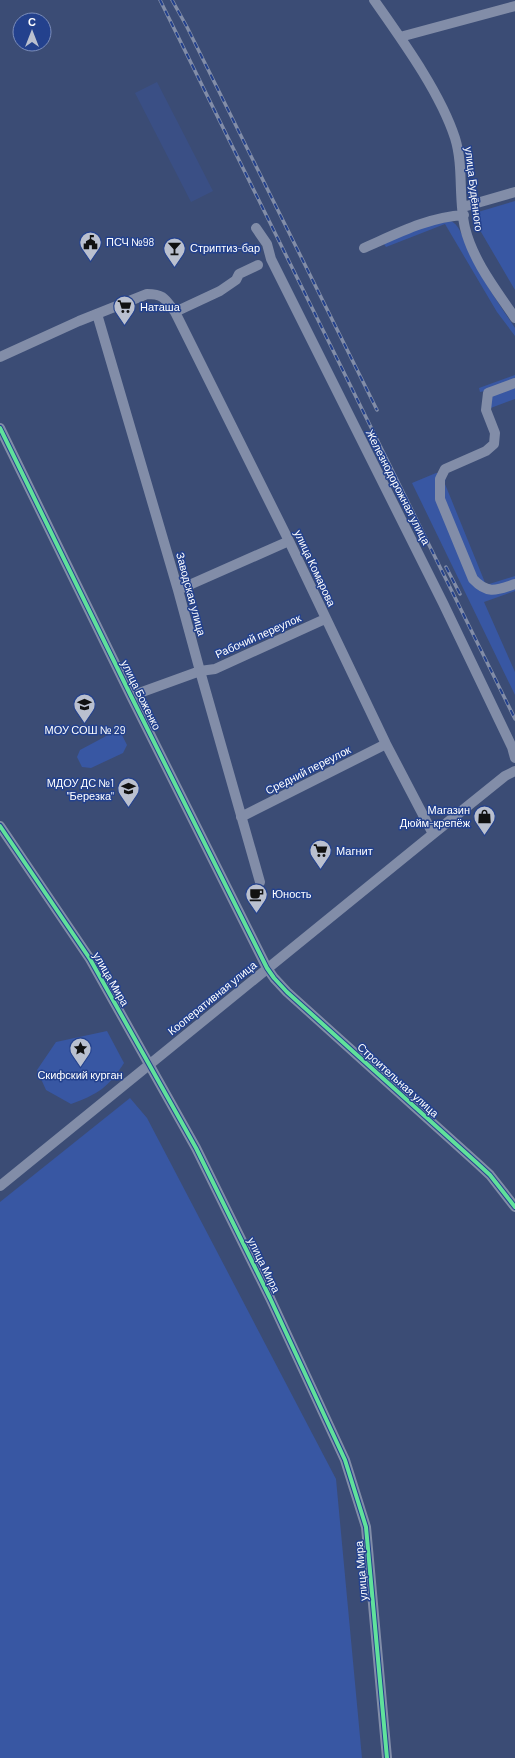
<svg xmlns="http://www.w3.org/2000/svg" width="515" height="1758" font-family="Barlow,sans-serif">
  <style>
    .green { fill: #3857a3 }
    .water { fill: #3a4f85 }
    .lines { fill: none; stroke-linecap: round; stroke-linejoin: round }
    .minor { stroke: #828da8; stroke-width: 10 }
    .rail-casing { stroke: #828da8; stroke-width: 3.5 }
    .rail { stroke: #23418d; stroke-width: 2; stroke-dasharray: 6; stroke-linecap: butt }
    .cycleway-casing { stroke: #23418d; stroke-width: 6 }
    .cycleway { stroke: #60e19b; stroke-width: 4 }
    .labels { text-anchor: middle; stroke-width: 3; stroke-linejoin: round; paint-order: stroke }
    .street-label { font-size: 11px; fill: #fff; stroke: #23418d }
    .poi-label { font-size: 11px; fill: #fff; stroke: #23418d; text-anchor: start }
  </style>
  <rect width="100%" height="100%" fill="#3b4c75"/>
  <path class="green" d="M515,201v89l-41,-70 1,-6 3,-2z
    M449,220c11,4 13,17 18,27 12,29 31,55 48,81v8l-18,-24 -52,-88 -59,23 -2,-3 26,-14z
    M515,375v6l-20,8 -15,3 -1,-4z
    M515,386v13l-27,10 1,-12z
    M446,472l-1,12 41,101 29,-9v6l-25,6 -12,-6 -36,-87z
    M436,473h4l-2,8 35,102 42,4v4l-31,11 31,70v23l-103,-212z
    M110,734l12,1 5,10 -4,8 -32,15 -9,-1 -5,-10 3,-7z
    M107,1031l17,32c-16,25 -26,31 -53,41l-25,-14 -9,-20 19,-28z
    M130,1098l17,20 189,361 26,279h-362v-556z"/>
  <path class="water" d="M157,82l56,109 -22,11 -56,-109z"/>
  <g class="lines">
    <path class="minor" d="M374,0c28,40 66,92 81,138 9,29 3,61 10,90 8,33 32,63 50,90
      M400,37l115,-31
      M463,207l52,-15
      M256,228l11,16 4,15 172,344 69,144 3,11
      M364,248c32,-14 64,-31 100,-33
      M175,312l45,-21 16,-11 3,-6 19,-9
      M97,314l81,276 22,81 60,211
      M0,357l79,-36 68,-27c17,0 18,5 28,18l114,229 97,203 47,90
      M515,383l-27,10 -2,17 9,23 -1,11 -8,7 -41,18 -5,10v20l33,80c15,16 24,11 42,5
      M0,428l131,268 136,272 7,10 13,14 190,171 13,12 25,32
      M178,590l111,-49
      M131,696l69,-25 15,-2 110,-50
      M241,817l145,-73
      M0,826l90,133 106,189 74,150 75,162 21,67 21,231
      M0,1186l433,-352 72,-58 10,-5"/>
    <defs>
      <path id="rail" d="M160,0l355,719
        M172,0l15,27 190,383
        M446,567l14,27"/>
    </defs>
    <use href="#rail" class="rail-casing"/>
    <use href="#rail" class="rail"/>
    <defs>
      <path id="cycleway" d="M0,428l131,268 136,272 7,10 13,14 190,171 13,12 25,32
        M0,826l90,133 106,189 74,150 75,162 21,67 21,231"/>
    </defs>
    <use href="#cycleway" class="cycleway-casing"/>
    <use href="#cycleway" class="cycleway"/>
  </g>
  <defs>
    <symbol id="civic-pin" viewBox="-11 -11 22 30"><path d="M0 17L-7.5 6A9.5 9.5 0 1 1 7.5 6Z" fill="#bac0cf" stroke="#23418d"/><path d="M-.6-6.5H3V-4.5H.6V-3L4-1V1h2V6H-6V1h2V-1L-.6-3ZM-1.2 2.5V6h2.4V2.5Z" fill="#111"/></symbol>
    <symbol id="bar-pin" viewBox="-11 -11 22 30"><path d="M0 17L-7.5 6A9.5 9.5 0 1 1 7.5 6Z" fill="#bac0cf" stroke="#23418d"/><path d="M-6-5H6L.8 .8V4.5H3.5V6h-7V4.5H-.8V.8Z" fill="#111"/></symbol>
    <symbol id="supermarket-pin" viewBox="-11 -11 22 30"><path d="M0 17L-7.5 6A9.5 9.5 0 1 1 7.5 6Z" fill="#bac0cf" stroke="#23418d"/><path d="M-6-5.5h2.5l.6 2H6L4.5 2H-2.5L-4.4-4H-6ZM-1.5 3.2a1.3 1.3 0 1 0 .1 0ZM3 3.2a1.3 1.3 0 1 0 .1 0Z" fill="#111"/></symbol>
    <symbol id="school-pin" viewBox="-11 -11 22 30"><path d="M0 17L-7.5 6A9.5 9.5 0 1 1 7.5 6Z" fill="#bac0cf" stroke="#23418d"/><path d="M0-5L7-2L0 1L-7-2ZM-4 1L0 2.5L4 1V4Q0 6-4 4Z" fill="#111"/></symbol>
    <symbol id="shop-pin" viewBox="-11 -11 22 30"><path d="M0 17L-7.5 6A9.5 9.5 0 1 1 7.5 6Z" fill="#bac0cf" stroke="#23418d"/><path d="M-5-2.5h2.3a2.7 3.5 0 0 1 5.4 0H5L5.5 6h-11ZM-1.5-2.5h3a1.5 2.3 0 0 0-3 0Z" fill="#111"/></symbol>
    <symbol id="cafe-pin" viewBox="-11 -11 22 30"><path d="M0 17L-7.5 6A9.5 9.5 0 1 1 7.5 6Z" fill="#bac0cf" stroke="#23418d"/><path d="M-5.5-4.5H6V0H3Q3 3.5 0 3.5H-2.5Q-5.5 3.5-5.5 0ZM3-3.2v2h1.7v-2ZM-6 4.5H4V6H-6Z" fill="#111"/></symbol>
    <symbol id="sight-pin" viewBox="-11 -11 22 30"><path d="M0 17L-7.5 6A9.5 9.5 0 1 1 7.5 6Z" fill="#bac0cf" stroke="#23418d"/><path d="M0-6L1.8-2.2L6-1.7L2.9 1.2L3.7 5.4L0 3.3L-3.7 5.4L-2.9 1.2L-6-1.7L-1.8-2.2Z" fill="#111"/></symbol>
  </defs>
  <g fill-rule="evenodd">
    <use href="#civic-pin" x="78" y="230" width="25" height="34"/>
    <use href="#bar-pin" x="162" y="236" width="25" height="34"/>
    <use href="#supermarket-pin" x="112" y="294" width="25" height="34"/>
    <use href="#school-pin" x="72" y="692" width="25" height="34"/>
    <use href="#school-pin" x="116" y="776" width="25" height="34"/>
    <use href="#shop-pin" x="472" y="804" width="25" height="34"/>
    <use href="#supermarket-pin" x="308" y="838" width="25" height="34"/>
    <use href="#cafe-pin" x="244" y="882" width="25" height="34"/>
    <use href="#sight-pin" x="68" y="1036" width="25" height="34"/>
  </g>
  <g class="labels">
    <g class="street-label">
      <text transform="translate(474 189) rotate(83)" y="4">улица Будённого</text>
      <text transform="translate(398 487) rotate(63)" y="4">Железнодорожная улица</text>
      <text transform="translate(315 568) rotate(65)" y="4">улица Комарова</text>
      <text transform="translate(191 594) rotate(75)" y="4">Заводская улица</text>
      <text transform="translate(258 636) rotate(-24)" y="4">Рабочий переулок</text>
      <text transform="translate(141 695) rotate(64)" y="4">улица Боженко</text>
      <text transform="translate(308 770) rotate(-27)" y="4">Средний переулок</text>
      <text transform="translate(111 979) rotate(60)" y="4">улица Мира</text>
      <text transform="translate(212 998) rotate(-39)" y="4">Кооперативная улица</text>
      <text transform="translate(398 1080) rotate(42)" y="4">Строительная улица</text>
      <text transform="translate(264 1265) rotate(64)" y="4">улица Мира</text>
      <text transform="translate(361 1571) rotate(-95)" y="4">улица Мира</text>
    </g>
    <g class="poi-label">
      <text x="106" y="246">ПСЧ №98</text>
      <text x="190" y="252">Стриптиз-бар</text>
      <text x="140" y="311">Наташа</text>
      <text x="85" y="734" text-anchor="middle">МОУ СОШ № 29</text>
      <text x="114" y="787" text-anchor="end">МДОУ ДС №1<tspan x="114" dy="13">"Березка"</tspan></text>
      <text x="470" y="814" text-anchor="end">Магазин<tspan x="470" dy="13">Дюйм-крепёж</tspan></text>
      <text x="336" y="855">Магнит</text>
      <text x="272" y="898">Юность</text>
      <text x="80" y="1079" text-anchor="middle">Скифский курган</text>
    </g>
  </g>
  <g transform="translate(32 32)"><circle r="19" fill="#23418d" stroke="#7b8dbb"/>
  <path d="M0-3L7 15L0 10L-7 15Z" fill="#bac0cf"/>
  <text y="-6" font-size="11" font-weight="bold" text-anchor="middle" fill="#ffffff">С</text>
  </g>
</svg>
